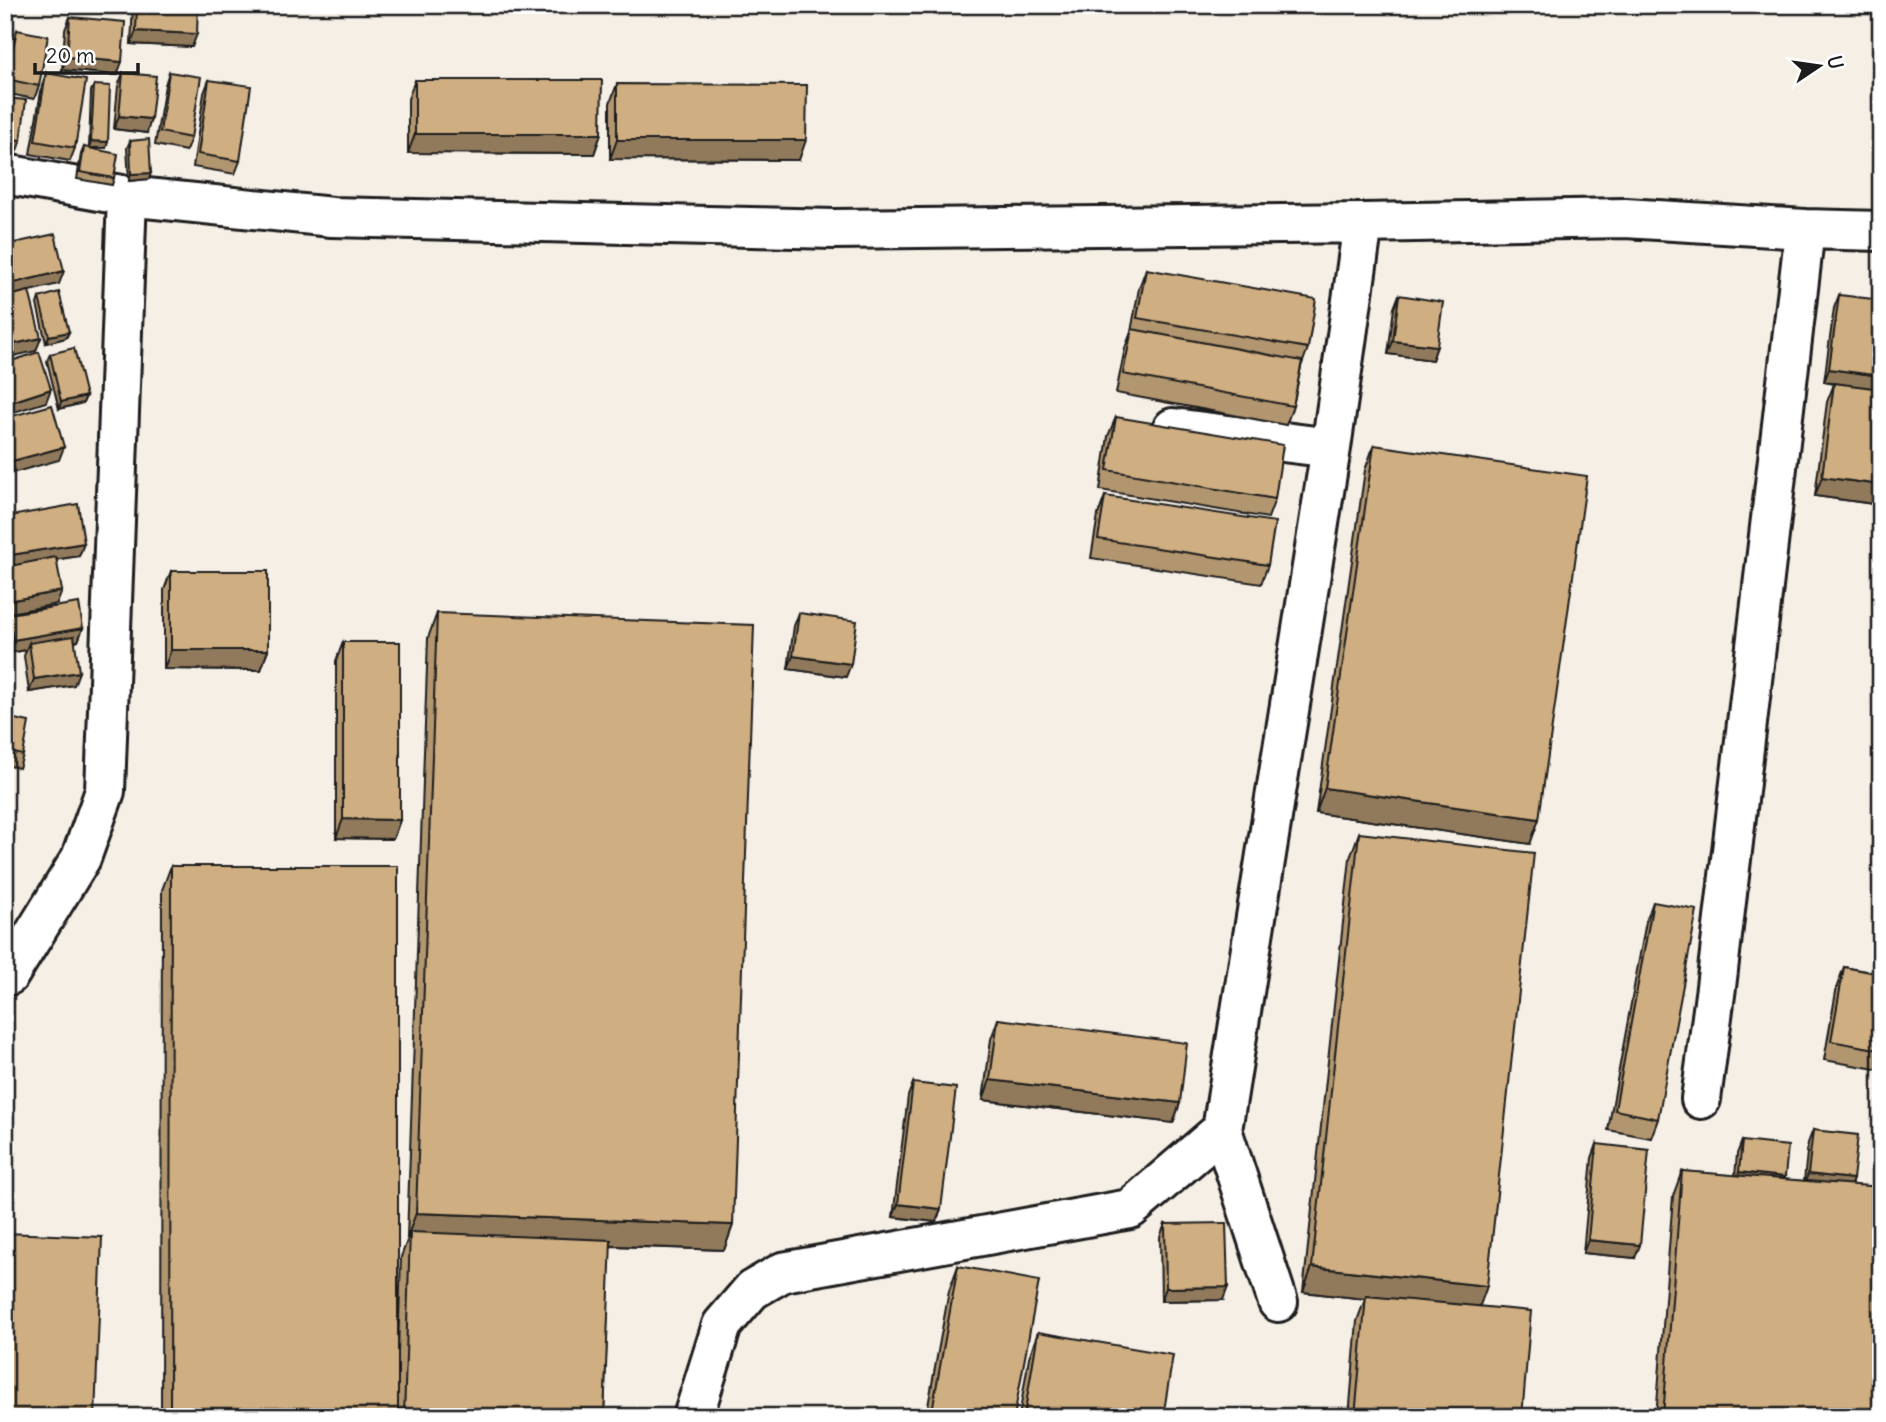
<svg xmlns="http://www.w3.org/2000/svg" width="1886" height="1422" font-family="Delius,sans-serif">
  <style>
    .lines { fill: none; stroke-linecap: round; stroke-linejoin: round }
    .minor-casing { stroke: #1c1c1c; stroke-width: 44 }
    .minor { stroke: #fff; stroke-width: 38 }
    .wall { fill: #b29670; stroke: #1c1c1c; stroke-width: 2 }
    .shaded-wall { fill: #917a5b; stroke: #1c1c1c; stroke-width: 2 }
    .building { fill: #cfae82; stroke: #1c1c1c; stroke-width: 2 }
  </style>
  <rect width="100%" height="100%" fill="#f5efe6"/>
  <filter id="ink" filterUnits="userSpaceOnUse"><feTurbulence type="fractalNoise" baseFrequency=".0143" numOctaves="2"/><feDisplacementMap in="SourceGraphic" scale="14" xChannelSelector="R" yChannelSelector="G"/><feConvolveMatrix kernelMatrix="1 2 1 2 8 2 1 2 1" color-interpolation-filters="sRGB"/></filter>
  <g filter="url(#ink)">
    <g class="lines">
      <defs>
        <path id="minor" d="M5,174l122,22 205,21 502,12 529,-6 262,-5 180,11 76,2
          M1173,428l158,20
          M9,975l72,-117 24,-67 22,-595
          M1701,1099l15,-112 89,-758
          M1278,1302l-56,-172 109,-682 32,-225
          M693,1417l29,-92 30,-35 31,-18 347,-63 92,-79"/>
      </defs>
      <use href="#minor" class="minor-casing"/>
      <use href="#minor" class="minor"/>
    </g>
    <path class="wall" d="M133,5h65l-6,42 -61,-3z
      M70,17l47,58 -55,-5 3,-40z
      M17,30l22,56 -5,13 -29,-6v-18l7,-32z
      M169,72l22,66 -5,13 -31,-6 10,-60z
      M46,73l29,75 -5,13 -40,-7 12,-68z
      M123,73l24,60 -33,-4 4,-43z
      M209,80l31,81 -5,13 -42,-7 11,-74z
      M415,80l186,54 -7,20 -186,-1v-54z
      M617,84l182,76 -189,-1v-56z
      M94,85l12,63h-17l2,-57z
      M130,141l19,38 -20,2 -2,-33z
      M84,147l30,31 -2,7 -35,-6 4,-25z
      M1146,269l162,79 -7,19 -8,39 -7,19 -170,-32 9,-45 6,-16 8,-44z
      M1399,295l38,51 -5,14 -44,-6 6,-46z
      M1839,295l42,210 -66,-9 12,-94 7,-18 -10,-2 10,-74z
      M39,298l30,34 -3,6 -20,5 -9,-39z
      M50,354l36,42 -3,7 -24,6 -12,-48z
      M1116,417l159,82 -7,19 -168,-28 8,-54z
      M1374,445l165,374 -9,25 -214,-31 49,-343z
      M1105,496l163,69 -7,19 -170,-26 7,-43z
      M5,517l79,26 -5,13 -22,3v45l-52,10z
      M171,571l97,79 -7,20 -97,-1v-79z
      M437,613l296,612 -9,25 -114,-4 -6,171h-443l1,-527 9,-24 227,487 3,-96 7,-19h-1l21,-600z
      M799,613l47,64 -58,-8 6,-43z
      M9,614l74,14 -5,13 -3,1 -1,43 -45,7 -5,-36 2,-6 -17,3 -4,-27z
      M343,642l57,178 -7,19 -57,-1v-177z
      M5,717l18,38 -4,13 -14,-3z
      M1359,833l121,473 42,111h-173l8,-96 8,-22 -62,-7 47,-434z
      M1653,902l5,217 -7,19 -43,-8 38,-209z
      M1844,967l37,7v96l-57,-10 13,-74z
      M998,1019l182,84 -7,20 -190,-23 8,-61z
      M913,1083l28,126 -5,13 -43,-5 15,-121z
      M1813,1130l40,49 -2,6 30,232h-225l17,-221 9,-25 53,5 2,-22 5,-13 43,36 -1,3 20,1 4,-38z
      M1597,1144l38,114 -52,-5 9,-95z
      M1165,1224l58,76 -62,1 -1,-64z
      M958,1266l56,151h-88l23,-126z
      M1038,1332l125,85h-144l10,-60z"/>
    <path class="shaded-wall" d="M136,31l61,3 -5,13 -61,-3z
      M67,57l55,5 -5,13 -55,-5z
      M119,116l32,3 -4,14 -33,-4z
      M415,134h186l-7,20 -186,-1z
      M5,138l16,2 -5,13 -11,-1z
      M617,140h189l-7,20 -189,-1z
      M91,141l17,1 -2,6h-17z
      M151,173l-2,6 -20,2 2,-7z
      M64,271l-5,13 -54,13v-12z
      M69,332l-3,6 -20,5 3,-7z
      M41,338l-5,13 -31,7v-12z
      M1393,341l44,5 -5,14 -44,-6z
      M1829,369l52,7v14l-57,-8z
      M51,389l-5,13 -41,13v-11z
      M86,396l-3,7 -24,6 2,-7z
      M64,447l-5,13 -54,15v-12z
      M1822,477l59,8v20l-66,-9z
      M84,543l-5,13 -74,12v-12z
      M62,591l-5,13 -52,10v-5l3,-8z
      M83,628l-5,13 -48,8 -1,-6 -3,7 -17,3 4,-13z
      M171,650h97l-7,20 -97,-1z
      M793,656l58,8 -5,13 -58,-8z
      M79,672l-5,13 -45,7 5,-13z
      M1325,788l214,31 -9,25 -214,-31z
      M343,819l57,1 -7,19 -57,-1z
      M990,1080l190,23 -7,20 -190,-23z
      M1739,1172l46,5 -5,13 -46,-5z
      M1808,1174l45,5 -5,13 -45,-5z
      M898,1204l43,5 -5,13 -43,-5z
      M416,1213l317,12 -9,25 -314,-12v-6l-2,6h-1z
      M1588,1240l52,5 -5,13 -52,-5z
      M1312,1267l175,19 -9,25 -112,-15 -1,3 -62,-7z
      M1228,1287l-5,13 -62,1 5,-13z"/>
    <path class="building" d="M137,5h61l-1,29 -61,-3z
      M70,17l55,5 -3,40 -55,-5z
      M17,30l31,6 -9,50 -33,-7z
      M169,72l32,5 -10,61 -31,-6z
      M46,73l40,7 -11,68 -40,-7z
      M123,73l33,3 -5,43 -32,-3z
      M209,80l42,6 -11,75 -42,-7z
      M415,80h187l-1,54h-186z
      M617,84l190,1 -1,55h-189z
      M94,85l16,1 -2,56 -17,-1z
      M5,98l21,2 -5,40 -16,-2z
      M149,139l2,34 -20,1 -1,-33z
      M84,147l34,7 -4,24 -34,-6z
      M55,234l9,37 -59,14v-40z
      M1146,269l170,30 -8,49 -171,-30z
      M29,291l12,47 -36,8v-49z
      M59,292l10,40 -20,4 -10,-38z
      M1399,295l44,7 -6,44 -44,-5z
      M1839,295l42,5v76l-52,-7z
      M1132,329l170,32 -9,45 -170,-32z
      M74,348l12,48 -25,6 -11,-48z
      M39,352l12,37 -46,15v-41z
      M1834,383l47,6v96l-59,-8z
      M52,405l12,42 -59,16v-45z
      M1116,417l167,28 -8,54 -168,-29z
      M1374,445l213,31 -48,343 -214,-31z
      M1105,496l170,26 -7,43 -170,-26z
      M78,504l6,39 -79,13v-39z
      M56,557l6,34 -54,10 -3,-14v-20z
      M171,571h97v79h-97z
      M79,603l4,25 -70,12 -4,-26z
      M437,613l317,12 -21,600 -317,-12z
      M799,613l58,8 -6,43 -58,-8z
      M74,636l5,36 -45,7 -5,-36z
      M343,642h57v178l-57,-1z
      M5,717l24,5 -6,33 -18,-4z
      M1359,833l175,20 -47,433 -175,-19z
      M171,866h227v551h-228z
      M1653,902l44,8 -39,209 -43,-9z
      M1844,967l37,7v76l-50,-9z
      M998,1019l189,24 -7,60 -190,-23z
      M913,1083l43,5 -15,121 -43,-5z
      M1813,1130l45,5 -5,44 -45,-5z
      M1742,1141l46,5 -3,31 -46,-5z
      M1597,1144l52,6 -9,95 -52,-5z
      M1682,1171l199,16v230h-218z
      M1226,1223l2,64 -62,1 -1,-64z
      M410,1232l201,8 -7,177h-200z
      M5,1233l97,4 -7,180h-90z
      M958,1266l81,15 -25,136h-83z
      M1366,1296l165,15 -9,106h-167z
      M1038,1332l135,23 -10,62h-139z
      M1263,1407l47,10h-49z"/>
  </g>
  <rect width="1886" height="1422" fill="none" stroke="#fff" stroke-width="28"/>
  <rect x="14" y="14" width="1858" height="1394" fill="none" stroke="#1c1c1c" stroke-width="2.5" filter="url(#ink)"/>
  <g transform="translate(1819 66) rotate(77)" stroke="#ffffff" stroke-width="5" paint-order="stroke">
  <path d="M0-5L12 26L0 18L-12 26Z" fill="#1c1c1c"/>
  <text y="-10" font-size="19" font-weight="bold" text-anchor="middle" fill="#1c1c1c">U</text>
  </g>
  <path d="M35 63v10h103v-10" fill="none" stroke="#1c1c1c" stroke-width="3.5"/>
  <text x="46" y="63" font-size="21" fill="#1c1c1c" stroke="#ffffff" stroke-width="5" paint-order="stroke">20 m</text>
</svg>
